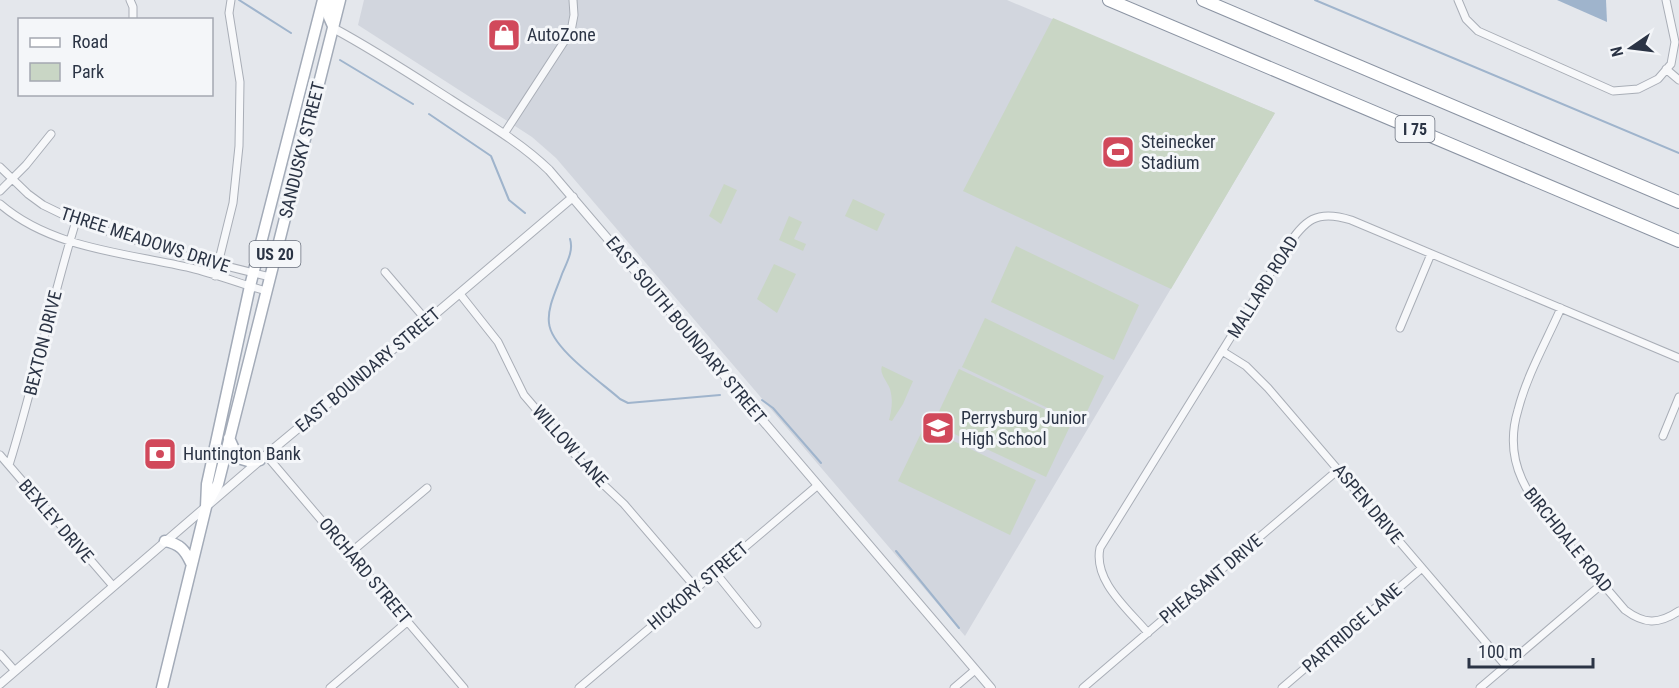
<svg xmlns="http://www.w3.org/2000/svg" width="1679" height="688" font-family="'Roboto Condensed',sans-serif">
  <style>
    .built { fill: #d2d6de }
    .green { fill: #c9d6c5 }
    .water { fill: #9fb4cc }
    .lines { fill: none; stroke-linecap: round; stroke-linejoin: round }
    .stream { stroke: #9fb4cc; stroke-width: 2 }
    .minor-casing { stroke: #a9aeb7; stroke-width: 9 }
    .tertiary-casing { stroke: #a9aeb7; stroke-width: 10 }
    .primary-casing { stroke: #a3abb8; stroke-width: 13 }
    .motorway-casing { stroke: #8b94a3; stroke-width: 14 }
    .minor { stroke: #f7f8fa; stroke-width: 7 }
    .tertiary { stroke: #f7f8fa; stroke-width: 8 }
    .primary { stroke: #fff; stroke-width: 10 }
    .motorway { stroke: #fff; stroke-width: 12 }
    .labels { text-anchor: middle; stroke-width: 6; stroke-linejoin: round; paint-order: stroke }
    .shield { fill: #f4f6f9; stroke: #676e7b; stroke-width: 1.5 }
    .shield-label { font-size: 16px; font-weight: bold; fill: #2b3445 }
    .poi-label { font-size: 18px; fill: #2b3445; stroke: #f4f6f9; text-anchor: start }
    .street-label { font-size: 18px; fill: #2b3445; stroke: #f4f6f9 }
  </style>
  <rect width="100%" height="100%" fill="#e4e7ec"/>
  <path class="built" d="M364,0h643l268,113 -310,523 -409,-478 -24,-21 -174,-112z"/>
  <path class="green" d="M1053,18l222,95 -104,176 -208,-98z
    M724,184l13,6 -16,34 -12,-8z
    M853,199l32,15 -8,17 -32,-15z
    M789,216l13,6 -8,17 12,5 -3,7 -24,-11z
    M1016,246l123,59 -25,55 -123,-58z
    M774,264l22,10 -19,39 -20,-14z
    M985,318l119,58 -23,48 -119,-57z
    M882,366l31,15 -10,23 -11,17 -3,-1c3,-11 4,-20 1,-31 -3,-8 -11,-15 -8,-23z
    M959,369l113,53 -26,55 -113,-53z
    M924,427l112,53 -26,55 -112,-54z"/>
  <path class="water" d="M1557,0h49l1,22z"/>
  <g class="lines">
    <path class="stream" d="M239,0l52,33
      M1315,0l364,153
      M340,60l73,44
      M429,114l62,42 18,44 16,13
      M570,239c4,12 -4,25 -8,35 -5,15 -15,33 -13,49 2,25 52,59 71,76l8,4 92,-8
      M762,400l11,8 48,55
      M896,551l63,77"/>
    <defs>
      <path id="minor" d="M130,0l3,7v13
        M1458,0l8,19 12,12 135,60 25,-2 20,-10 13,-15 4,-22 -9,-42
        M1666,69l13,11
        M504,134l67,-103 3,-16 -1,-15
        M0,167l28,27 15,11 33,16 106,34 88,22
        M0,191l26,-26 25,-31
        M0,204c52,45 127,49 191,64 25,6 50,16 75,23
        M385,272l42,49
        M215,276l18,-73 6,-57 1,-64 -11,-69 2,-13
        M460,294l38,48 26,53 65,76 35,33 72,84
        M1561,308c-15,34 -34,67 -43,102 -18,59 18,95 53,137 18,21 36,42 54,63 19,14 33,15 54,1
        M1400,328l31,-74
        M1222,351l24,15 22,22 238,278
        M1663,436l16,-39
        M0,455l113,131
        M266,455l198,233
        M9,465c25,-80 42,-163 67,-244
        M350,553l77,-65
        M715,572l42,52
        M1148,633c-20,-24 -55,-52 -48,-85l186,-300c19,-28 30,-39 65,-28l328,138
        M0,654l15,17
        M330,688l77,-66
        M579,688l239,-203
        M954,688l21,-18
        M1083,688l255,-218
        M1282,688l140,-120
        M1480,688l122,-104"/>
      <path id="tertiary" d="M333,28c41,22 79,47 118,72 34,22 69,42 98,70l442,518
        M0,684l272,-234 155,-129 146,-124"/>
      <path id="primary" d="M332,0l-3,17 4,9
        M229,438l9,20 10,3 12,-1
        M207,504l11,-20 122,-484
        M165,541c15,3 20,9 26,22
        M162,688l44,-181 1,-23 43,-198 73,-286"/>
      <path id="motorway" d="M1109,0l570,241
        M1203,0l476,202"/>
    </defs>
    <use href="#minor" class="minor-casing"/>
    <use href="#tertiary" class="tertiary-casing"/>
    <use href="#primary" class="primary-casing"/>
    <use href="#motorway" class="motorway-casing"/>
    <use href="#minor" class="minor"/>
    <use href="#tertiary" class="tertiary"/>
    <use href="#primary" class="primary"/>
    <use href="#motorway" class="motorway"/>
  </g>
  <defs>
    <symbol id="shop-square" viewBox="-11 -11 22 22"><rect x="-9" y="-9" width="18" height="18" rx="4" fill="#d1495b" stroke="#f4f6f9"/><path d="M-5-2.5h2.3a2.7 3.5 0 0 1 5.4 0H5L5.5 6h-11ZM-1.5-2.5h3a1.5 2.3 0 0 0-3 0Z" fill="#fff"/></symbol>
    <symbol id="stadium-square" viewBox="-11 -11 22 22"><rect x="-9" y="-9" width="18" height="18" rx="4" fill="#d1495b" stroke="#f4f6f9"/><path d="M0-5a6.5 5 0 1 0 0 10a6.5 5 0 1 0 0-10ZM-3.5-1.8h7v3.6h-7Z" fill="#fff"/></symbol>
    <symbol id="school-square" viewBox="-11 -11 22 22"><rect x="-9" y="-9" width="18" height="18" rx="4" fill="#d1495b" stroke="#f4f6f9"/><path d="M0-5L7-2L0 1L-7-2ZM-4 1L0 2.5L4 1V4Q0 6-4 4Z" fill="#fff"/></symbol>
    <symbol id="bank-square" viewBox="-11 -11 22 22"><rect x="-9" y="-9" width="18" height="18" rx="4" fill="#d1495b" stroke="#f4f6f9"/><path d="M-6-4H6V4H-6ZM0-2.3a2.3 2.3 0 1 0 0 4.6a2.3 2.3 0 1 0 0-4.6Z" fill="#fff"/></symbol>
  </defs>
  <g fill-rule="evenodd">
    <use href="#shop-square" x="485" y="16" width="38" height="38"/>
    <use href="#stadium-square" x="1099" y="133" width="38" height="38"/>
    <use href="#school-square" x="919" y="409" width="38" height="38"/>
    <use href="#bank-square" x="141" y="435" width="38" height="38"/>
  </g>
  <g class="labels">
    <g class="shield">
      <rect x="1395.5" y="116" width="39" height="26" rx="4.5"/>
      <rect x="249.5" y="241" width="51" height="26" rx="4.5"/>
    </g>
    <g class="shield-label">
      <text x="1415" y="135">I 75</text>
      <text x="275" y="260">US 20</text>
    </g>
    <g class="poi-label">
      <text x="527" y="41">AutoZone</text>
      <text x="1141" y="148">Steinecker<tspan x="1141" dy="21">Stadium</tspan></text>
      <text x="961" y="424">Perrysburg Junior<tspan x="961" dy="21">High School</tspan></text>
      <text x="183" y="460">Huntington Bank</text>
    </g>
    <g class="street-label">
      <text transform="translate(302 150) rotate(-76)" y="6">SANDUSKY STREET</text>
      <text transform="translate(145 240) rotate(18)" y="6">THREE MEADOWS DRIVE</text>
      <text transform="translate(1263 287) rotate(-58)" y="6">MALLARD ROAD</text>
      <text transform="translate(686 330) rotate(50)" y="6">EAST SOUTH BOUNDARY STREET</text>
      <text transform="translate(43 343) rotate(-76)" y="6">BEXTON DRIVE</text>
      <text transform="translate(368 370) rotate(-40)" y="6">EAST BOUNDARY STREET</text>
      <text transform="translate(570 446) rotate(48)" y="6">WILLOW LANE</text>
      <text transform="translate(1368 504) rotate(50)" y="6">ASPEN DRIVE</text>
      <text transform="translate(56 521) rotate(49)" y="6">BEXLEY DRIVE</text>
      <text transform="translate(1568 540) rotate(51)" y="6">BIRCHDALE ROAD</text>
      <text transform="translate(365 571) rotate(50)" y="6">ORCHARD STREET</text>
      <text transform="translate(1211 579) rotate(-40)" y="6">PHEASANT DRIVE</text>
      <text transform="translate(698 586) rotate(-40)" y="6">HICKORY STREET</text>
      <text transform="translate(1352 628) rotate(-41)" y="6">PARTRIDGE LANE</text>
    </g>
  </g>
  <rect x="18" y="18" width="195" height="78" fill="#f4f6f9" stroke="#a4a8b1" stroke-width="1.5"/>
  <rect x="30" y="38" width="30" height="9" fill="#ffffff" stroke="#a4a8b1" stroke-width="1.5"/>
  <text x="72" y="48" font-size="18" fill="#2b3445">Road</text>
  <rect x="30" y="63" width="30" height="18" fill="#c9d6c5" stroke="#a4a8b1" stroke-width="1.5"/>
  <text x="72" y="78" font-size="18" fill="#2b3445">Park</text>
  <g transform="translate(1631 48) rotate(256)" stroke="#f4f6f9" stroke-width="4.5" paint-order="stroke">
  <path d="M0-4.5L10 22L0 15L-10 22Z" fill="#2b3445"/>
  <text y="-9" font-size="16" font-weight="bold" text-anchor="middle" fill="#2b3445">N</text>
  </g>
  <path d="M1469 658v9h124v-9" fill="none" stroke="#2b3445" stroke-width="3"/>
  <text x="1478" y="658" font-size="18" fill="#2b3445" stroke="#f4f6f9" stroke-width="4.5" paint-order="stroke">100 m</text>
</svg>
